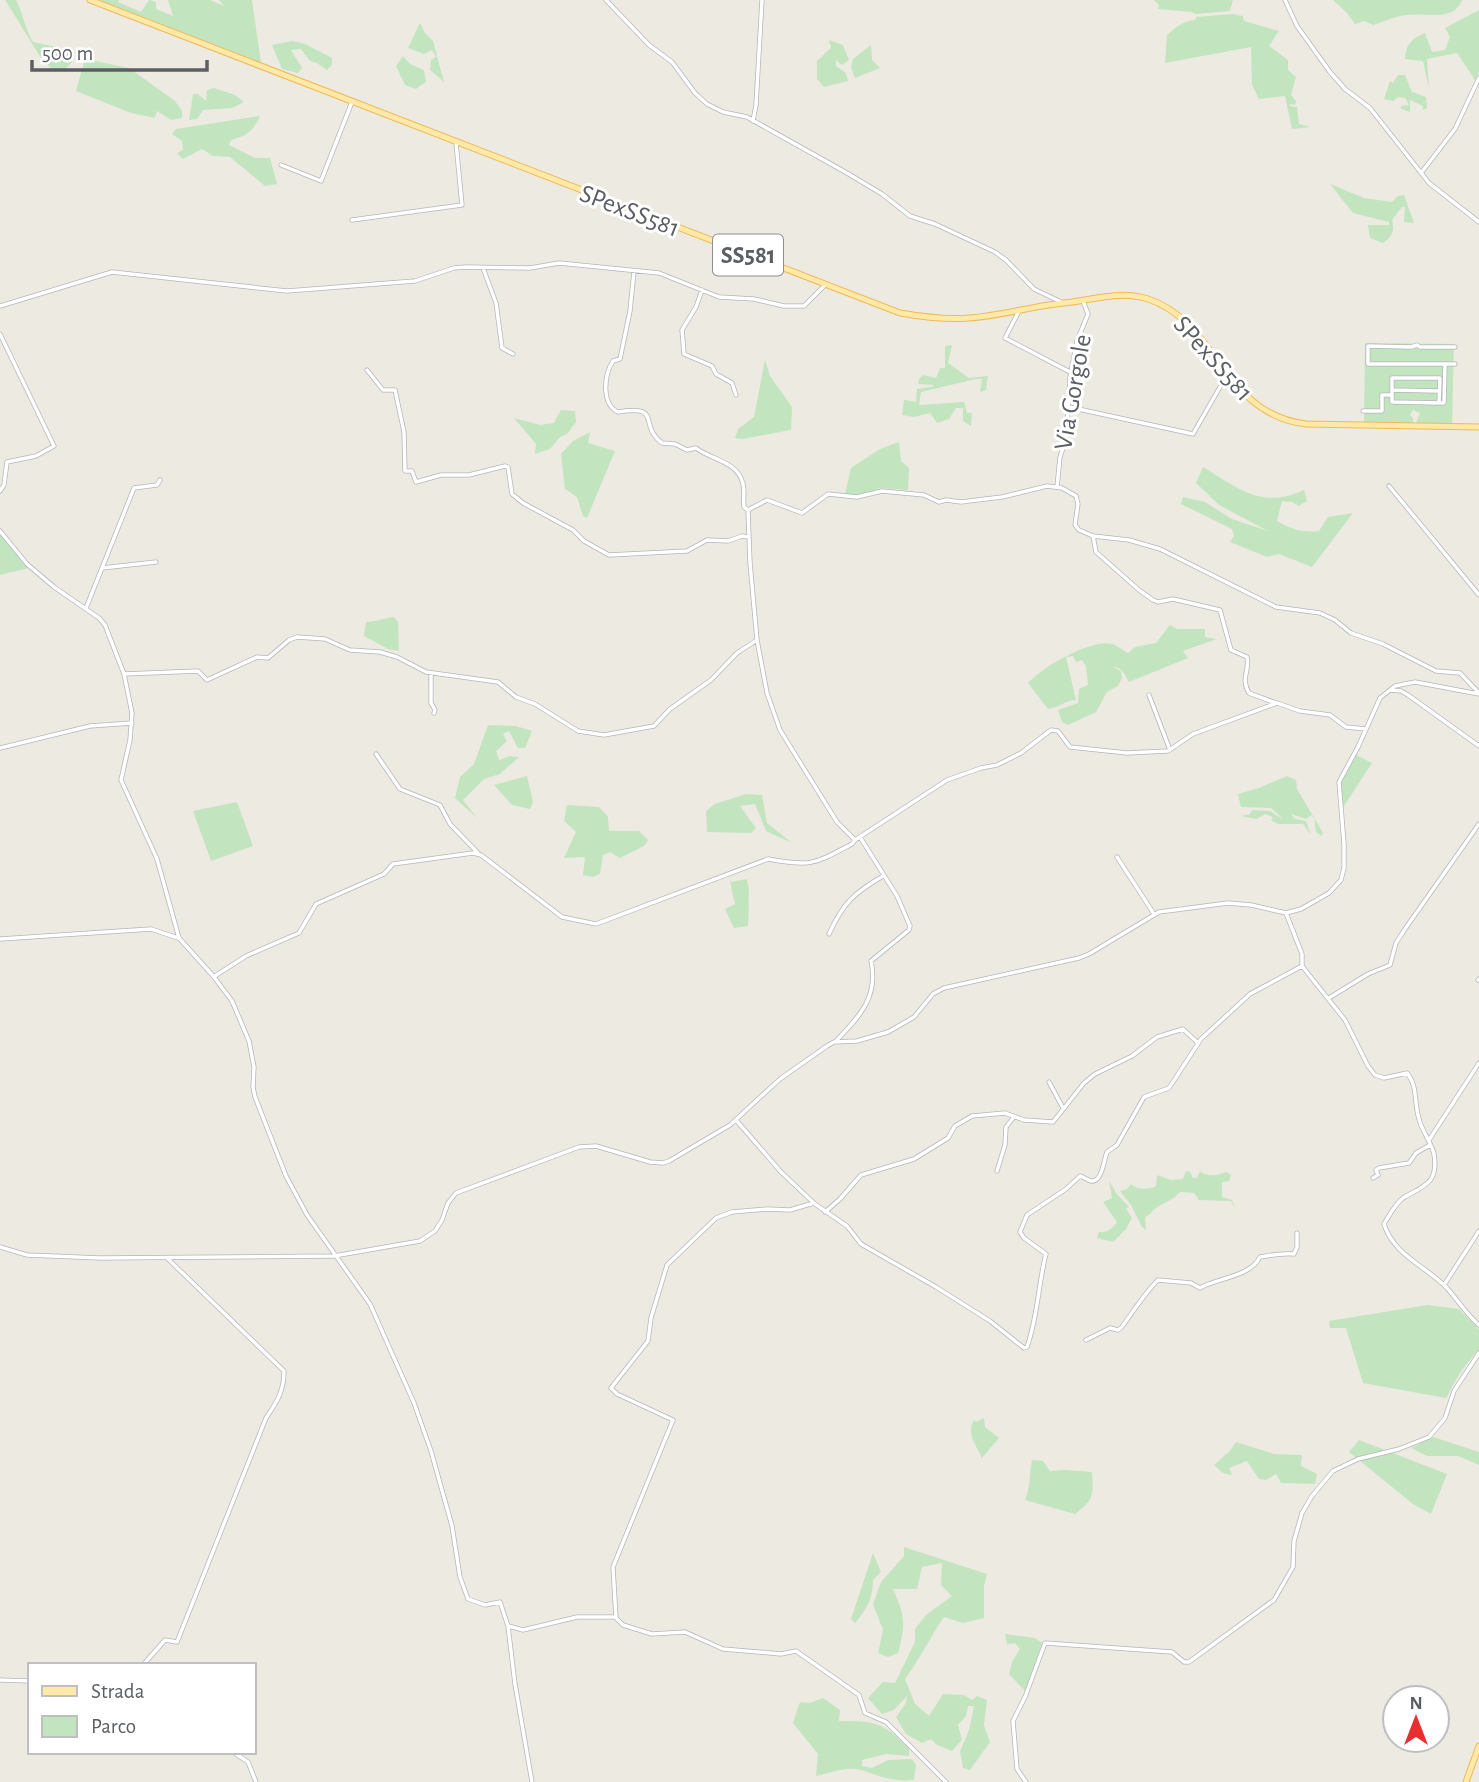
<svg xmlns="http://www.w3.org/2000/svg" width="1479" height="1782" font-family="'Alegreya Sans',sans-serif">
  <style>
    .green { fill: #c2e5bf }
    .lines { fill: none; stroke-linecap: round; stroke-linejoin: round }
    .minor-casing { stroke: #b3b6ba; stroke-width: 5 }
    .major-casing { stroke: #efb95a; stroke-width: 7 }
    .minor { stroke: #fff; stroke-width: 3.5 }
    .major { stroke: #fee9a7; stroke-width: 5 }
    .labels { text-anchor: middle; stroke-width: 6; stroke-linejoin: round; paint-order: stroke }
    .shield { fill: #fff; stroke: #8c8f92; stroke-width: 2 }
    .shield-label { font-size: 24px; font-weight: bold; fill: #5b5f63 }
    .street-label { font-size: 26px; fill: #5b5f63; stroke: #fff }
  </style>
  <rect width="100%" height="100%" fill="#edeae2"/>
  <path class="green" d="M5,0h11c7,13 9,29 17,42l37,8 2,12 -6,6 -9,2 -2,2 -14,-14z
    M99,0h20l-1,2 23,10 8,-12 7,2v7l17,7 -5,-16h42l14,6 -5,-6h33l9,63z
    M1154,0h79l-3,11 -35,3 -3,-2 -34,-3 1,-4z
    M1333,0h129c-9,23 -38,12 -56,15 -10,1 -23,7 -33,10l-9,-4 -9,3 -8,-11z
    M1479,10v63l-4,7 -18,-27 -30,6 2,30 -6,-28 -18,-2c1,-15 6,-20 20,-26l7,19 13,-2 5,-13 -5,-9z
    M1232,14l11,2 1,5 35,10 -10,15 19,14v10l8,7 -5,18 5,6 -1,4 -5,-1v2l7,1 2,17 12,3 -19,2 -7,-33 -26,3 -7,-14 -1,-38 -86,16 2,-28c9,-8 16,-14 28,-15l1,-3z
    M420,23l5,10 8,8 11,41 -14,-12 1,-10 5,-3 -4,-7 -8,4 -16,-6z
    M829,40l14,5 6,15 -7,5 -6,-5v6l10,7 2,8 -24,6 -7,-8v-18l14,-13z
    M293,41l12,3 27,14v7l-5,5 -10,-7 -7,-2 -9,-12 -10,1 11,18 -4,5 -16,-4 -10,-24z
    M871,45l1,15 8,8 -25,10 -4,-10 2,-9z
    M403,56l7,8 14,6 2,12 -10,7 -11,-4 -9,-19z
    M85,59l44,9 46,33 7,10v7l-11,2 -14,-9 -2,7 -24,-5 -55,-22z
    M1398,75h7l7,17 14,5 1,11 -4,2v-4l-13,-6v12l-9,-3v-3l8,-1 -4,-7 -7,-1 -5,4 -9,-2 6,-18 3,2z
    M214,88l21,7 9,7 -12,6 -29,2 -6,9 -8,1 4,-26h5l8,7 1,-11z
    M260,116c-7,15 -12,19 -29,24l-2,5 26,13h15l7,26 -12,2 -35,-29 -17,-1 -11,-7 -19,10 -6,-6 6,-3 -1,-9 -10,-7 4,-5z
    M1330,184l34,14 28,4 6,-6 6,-1 10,28 -10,-1 1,-15h-3l-10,13c3,12 0,16 -9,23l-13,-5 -2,-13h21v-3l-36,-9z
    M1365,343l89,1 -2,80 -36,-1 4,-10 -7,-3 -3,5 3,3v5h-49z
    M952,345l-4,18 21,15 19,-2 -2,14 -6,2 2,-13h-6l-55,13 -2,13 45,-3 3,11h5l-1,13 -8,-5v-13h-7l-7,11 -12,4 -7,-10 -16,4 -12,-2 2,-15 12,2 1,-13 15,-2 2,-2 -16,-1 1,-5 4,-4 13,3 4,-10h5v-22z
    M765,360l5,16 22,31 -1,23 -48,9 -8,-1 3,-9 16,-12z
    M561,410l14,1 1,11 -9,12 -7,3 -10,12 -15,5 1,-10 -22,-26 26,7 14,-2z
    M590,432l-2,11 27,8 -28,67 -4,-2 -6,-19 -12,-8 -4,-35 12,-13z
    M899,442l2,19 8,7 -1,22 -28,-2 -16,7 -19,-1 6,-26 29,-19z
    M1203,467c35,21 59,43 101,23l3,11 -8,5 -7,-4 -10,-1 -5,20c14,8 25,12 42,10l9,-14 25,-4 -41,54 -33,-13 -12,3 -37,-15 4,-6 -2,-7 -51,-25 2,-7 22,5 27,17 36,12 -49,-26 -23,-22z
    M0,534l29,34 -29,7z
    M394,617l4,5 1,29 -11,-2 -24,-13 2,-14c9,0 18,-4 28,-5z
    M1170,625l7,4h28v8l12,2 -34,12 5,7 -59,24c-4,-7 -7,-15 -16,-15l8,4 1,7 -4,8 -11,6 -11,20 -28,13 -6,-3 -4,-12 20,-7 1,-14 9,-4 -2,-19 -4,-6 -6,2 -3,-6 -7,1 10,43c-10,0 -18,8 -28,9l-20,-26c14,-16 64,-45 85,-39 5,2 10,7 15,9l7,-6 21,-4z
    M488,725l28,1 16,5 -7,17h-7l-9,-17 -6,3 4,7 -11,10 3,9 11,-4 9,1 -19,17 -16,5 -21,21 14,18 -22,-20 5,-21 14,-13z
    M1356,755l16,8 -28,43 -2,-1 -1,-21z
    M527,776l6,26 -3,7 -18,-4 -18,-20z
    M1287,776l9,4 1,9 26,44 -2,3 -5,-4 -2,-14 -3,-3 -5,4 -15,-5 4,5 11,2 5,14 -8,-11h-25l-7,-4 2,-3 -8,-3 -8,5 -16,-3 9,-2 2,-4 18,1 14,9 -13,-12 -30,-1 -3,-13 21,-6z
    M746,794l16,1 5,28 25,20 -26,-12 -11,-27 -15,2 16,22 -5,5 -44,-1 -1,-21 9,-7z
    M237,802l16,44 -42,15 -18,-50z
    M567,805l32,2 9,10 1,14h30l9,9 -4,6 -24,12 -10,-6 -7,3 -3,19 -7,3 -10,-2 2,-18 -21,1 12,-26 -12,-11z
    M747,879l2,12 -1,35 -14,2 -9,-19 10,-5 -5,-22z
    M1186,1171l4,1 3,6h4l3,-7c6,6 18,5 26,1l5,3 -2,6 -7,1v15l10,3 3,9 -4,-8 -32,-1 -5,-7 -14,-1c-6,7 -12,9 -21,14 -6,3 -7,8 -14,11l1,13 -4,-3 -11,-22 -11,-14 7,-2 4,-5c6,6 18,6 25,2l1,-11 14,5 12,-1z
    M1109,1180l7,13 13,14 -3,2 6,9 -6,11 -13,13 -16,-4 2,-6c8,1 13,-3 18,-10l-14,-20 9,-4z
    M1427,1305l32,4 20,20v20l-18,22 -15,27 -83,-15 -17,-55h-16l-1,-7z
    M984,1418l1,9 14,11 -17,20c-6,-13 -16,-25 -8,-38l2,2z
    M1433,1437l46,15v13l-21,-9h-31l-16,-8z
    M1359,1440l88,34 -16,40 -18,-10 -64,-52z
    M1236,1442l38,12 28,1 -1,11 16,8 -2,10 -34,-1 -5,-9 -10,6 -7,-1 -12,-18 -18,7 3,7 -9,-2 -9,-8 16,-14z
    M1032,1460l11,1 7,10 15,-1 27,2c1,25 3,26 -17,42l-50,-14c6,-14 4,-26 7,-40z
    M904,1547l83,27 -3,12v32l-21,5 -19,-6c-14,20 -24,42 -39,62l10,25 14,12 14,-22 21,1 8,5 5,-4 10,4 -3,26 6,16 -20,28 -7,-2 -3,-17 9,-21 5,-24h-6l-2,10 -8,9 4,15 -10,11 -15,-6 -6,-6 -9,4 -16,-9 -10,-17 10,-14 1,-7 -13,14 -12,4 -14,-16 15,-16 12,1 20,-41v-13l11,-14 26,-19 -11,-11 1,-22 -20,4 -5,22h-24c12,26 13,36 5,64l-10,4 -10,-4 5,-23 -10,-26 8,-22 23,-26z
    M873,1553l8,19 -8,8c0,18 -6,29 -18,43l-4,-4z
    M1005,1634l30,4 7,5 -17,48 -16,-17 3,-12 8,-13 -5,-6 -8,1z
    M823,1698l17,12 -1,11c37,0 43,1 70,27v8l-23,-2 -24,6v6l10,2 16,-8 24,-1 4,6 -2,15c-23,2 -33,-4 -53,-10 -14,-4 -31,3 -45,6l2,-22 -25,-31 7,-21 10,1z"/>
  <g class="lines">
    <defs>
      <path id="minor" d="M606,0l43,45 23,17 23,31 12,11 16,8 24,5 100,56 35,21 28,22 25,8 60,28 11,8 28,29 27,13
        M1285,0l12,26 33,46 15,17 25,19 59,75 50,39
        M753,121l3,-16 6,-105
        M281,165l40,16 31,-79
        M1421,173l34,-44 24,-51
        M352,220l110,-15 -6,-62
        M483,268l13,35 6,45 11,6
        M634,271l-4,40 -10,48 -7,2c-9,14 -12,43 5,51 46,-7 19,12 44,31l13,1 12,6 9,-2c15,12 42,13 47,36 2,7 0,15 1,23l4,3 2,53 7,77 10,53 13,37 57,92 18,18
        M702,290l-6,17 -14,23 2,24 28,12 4,8 16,9 4,12
        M0,306l112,-34 175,19 128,-10 39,-13 12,-1 64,1 29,-5 100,10 60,24 35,2 30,7h20l21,-21
        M1019,311l-14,27 65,34
        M0,334l54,112 -18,10 -29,6 -3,23 -4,6
        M1455,364h-87v-18l43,1 6,-2 3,2h35
        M367,370l16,20h12l9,42 1,39h7l4,11 25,-7h28l36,-9 3,1 4,27 11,9 50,27 11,11 25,14 78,-4 20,-11 21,1 14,-5 7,1
        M1392,378h48l-1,25 -47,-1z
        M1392,390l47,1
        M1439,403h5l1,-39
        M1069,407l124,27 35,-61
        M1363,411h19v-16h10
        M1389,486l90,109
        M1057,487l3,-30 6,-18 4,-62 7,-36 11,-27 -5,-13
        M748,510l19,-10 35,13 26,-19 29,3 25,-6 42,4 15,7 7,-2 15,2 41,-5 45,-11 15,2 14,8 2,8 -3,21 4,5 14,6 36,4 31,9 116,58 44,6 15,7 16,13 32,11 53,27 24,2 19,20
        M0,531l27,33 27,23 45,31 6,7 19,49 8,39 -2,27 -9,40 36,79 22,79 35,39 18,24 17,40 5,26 -1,20 2,10 31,79 21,39 63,89 44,99 17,48 21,75 8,51 8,22 17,6 15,-3 8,24 7,58 17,98
        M1093,536l3,16 43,38 14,10 5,2 15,-3 47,11 11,40 16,7c3,15 -7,20 2,36l27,10
        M102,568l54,-6
        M86,608l48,-120 23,-3 3,-5
        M431,673v30l4,7 -1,3
        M124,674l74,-3 9,9 50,-23 11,1 21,-18 8,-3 28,2 25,11 30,2 17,5 29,15 72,10 18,15 19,7 43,27 26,4 50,-9 16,-17 41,-29 26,-27 20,-13
        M1390,690l11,1 7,4 71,51
        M1149,695l21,55
        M0,748l90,-22 42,-3
        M376,754l24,35 40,16 10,19 28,29
        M1117,857l37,57
        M1286,913l16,41v12l43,54 23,46 7,9 9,3 23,-5c11,13 7,31 12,46 3,12 12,23 15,35 5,30 -11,32 -31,44 -8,6 -14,18 -19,26 9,30 41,42 62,63 11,12 20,27 33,38
        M829,934c14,-31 25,-41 54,-58
        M0,939l151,-10 27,9
        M215,976l31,-20 53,-23 17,-29 68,-30 9,-10 80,-11 8,2 81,62 34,7 172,-65c44,8 46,5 84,-15l3,-4 92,-60 34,-12 16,-3 24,-12 30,-23 7,1 12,16 57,6 41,-2 25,-17 84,-31 23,8 30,4 16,12 20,2
        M1478,980l1,-1
        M1329,998l39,-24 22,-9 6,-22 9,-14 74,-105
        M836,1041c23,-24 43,-44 35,-80l38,-31 1,-4 -13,-30 -37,-59
        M1049,1082l14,26
        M736,1120l45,52 34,32 32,22 14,18 75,43 54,34 34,27 3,-1c11,-31 11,-62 19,-93l-22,-16 -4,-6 7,-17 39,-26 14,-13c4,1 7,4 11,5 11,2 13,-22 16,-29l10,-7 27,-48 25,-9 32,-49 49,-45 52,-28
        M1429,1140l50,-77
        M997,1171l8,-26 1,-18 8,-10
        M1373,1178l5,-3 -2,-5 3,-2 30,-5 7,-10 14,-8
        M825,1212l15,-13 21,-24 53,-16 34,-21 7,-12 17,-10 33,-3 19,7 29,2 31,-39 11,-9 37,-18 25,-19 26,-8 15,14
        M0,1247l27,8 73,3 234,-2 86,-15 15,-10 7,-11 6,-17 8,-10 123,-46 17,-1 54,16 13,1 6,-2 61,-36 50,-46 47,-33 7,-4 23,-1 31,-9 26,-15 19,-23 11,-6 135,-30 10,-4 70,-42 69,-9 23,2 35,8 15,-4 28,-16 12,-13 3,-12v-24l-5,-62 19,-35 22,-49 15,-12 20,-4 64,12
        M1444,1285l35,-54
        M1086,1340l24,-12 8,2 3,-2c12,-16 23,-34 37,-48l33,3 9,5c17,-10 50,-11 60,-31 12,-2 22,-4 34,-3l3,-7v-14
        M616,1618l-3,-51 60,-147 -56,-26 -6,-6 37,-47 3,-23 16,-53 49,-47 16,-6 35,-3 23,1 24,-7
        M508,1626l15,4 54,-13h38l8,8 29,9 33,-2 38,17 58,5 15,-3 63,44 6,18 21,9 60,60
        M143,1665l22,-25 12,2 89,-224c11,-16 18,-27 18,-47l-117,-113
        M0,1680l30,1
        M233,1752l15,10 8,20
        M1026,1782l-9,-13 -4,-48 12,-24 20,-54 127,9 12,10h5l85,-62 19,-33 1,-26 8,-28 10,-17 21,-25 25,-12 41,-10 30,-12 16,-19 9,-27 25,-38"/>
      <path id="major" d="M90,0l810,313c23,4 45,7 69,5 32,-2 63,-12 95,-15 29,-3 55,-13 84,-4 70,23 74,115 158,125l173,3
        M1466,1782l13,-36"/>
    </defs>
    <use href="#minor" class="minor-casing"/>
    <use href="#major" class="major-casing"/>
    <use href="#minor" class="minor"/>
    <use href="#major" class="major"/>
  </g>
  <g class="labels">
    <rect class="shield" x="713" y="234.5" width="70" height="41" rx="5"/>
    <g class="shield-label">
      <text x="748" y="263">SS581</text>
    </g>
    <g class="street-label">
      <text transform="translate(630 210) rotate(21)" y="9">SPexSS581</text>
      <text transform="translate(1214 358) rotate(48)" y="9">SPexSS581</text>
      <text transform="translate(1072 392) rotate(-80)" y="9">Via Gorgole</text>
    </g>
  </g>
  <rect x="28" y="1663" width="228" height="91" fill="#ffffff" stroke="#bdbfc1" stroke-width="2"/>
  <rect x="42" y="1686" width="35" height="10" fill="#fee9a7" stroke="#bdbfc1" stroke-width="2"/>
  <text x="91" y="1698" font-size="21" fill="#5b5f63">Strada</text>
  <rect x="42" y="1716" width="35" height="21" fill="#c2e5bf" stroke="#bdbfc1" stroke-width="2"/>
  <text x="91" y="1733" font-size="21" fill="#5b5f63">Parco</text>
  <g transform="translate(1416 1719)"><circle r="33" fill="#ffffff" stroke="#bdbfc1" stroke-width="2"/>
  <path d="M0-5L12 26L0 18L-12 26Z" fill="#e72f30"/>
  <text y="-10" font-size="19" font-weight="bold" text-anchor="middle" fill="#5b5f63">N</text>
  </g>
  <path d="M32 60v10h175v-10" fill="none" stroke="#5b5f63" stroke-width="3.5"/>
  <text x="42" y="60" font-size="21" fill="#5b5f63" stroke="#ffffff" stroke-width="5" paint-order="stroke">500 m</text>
</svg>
